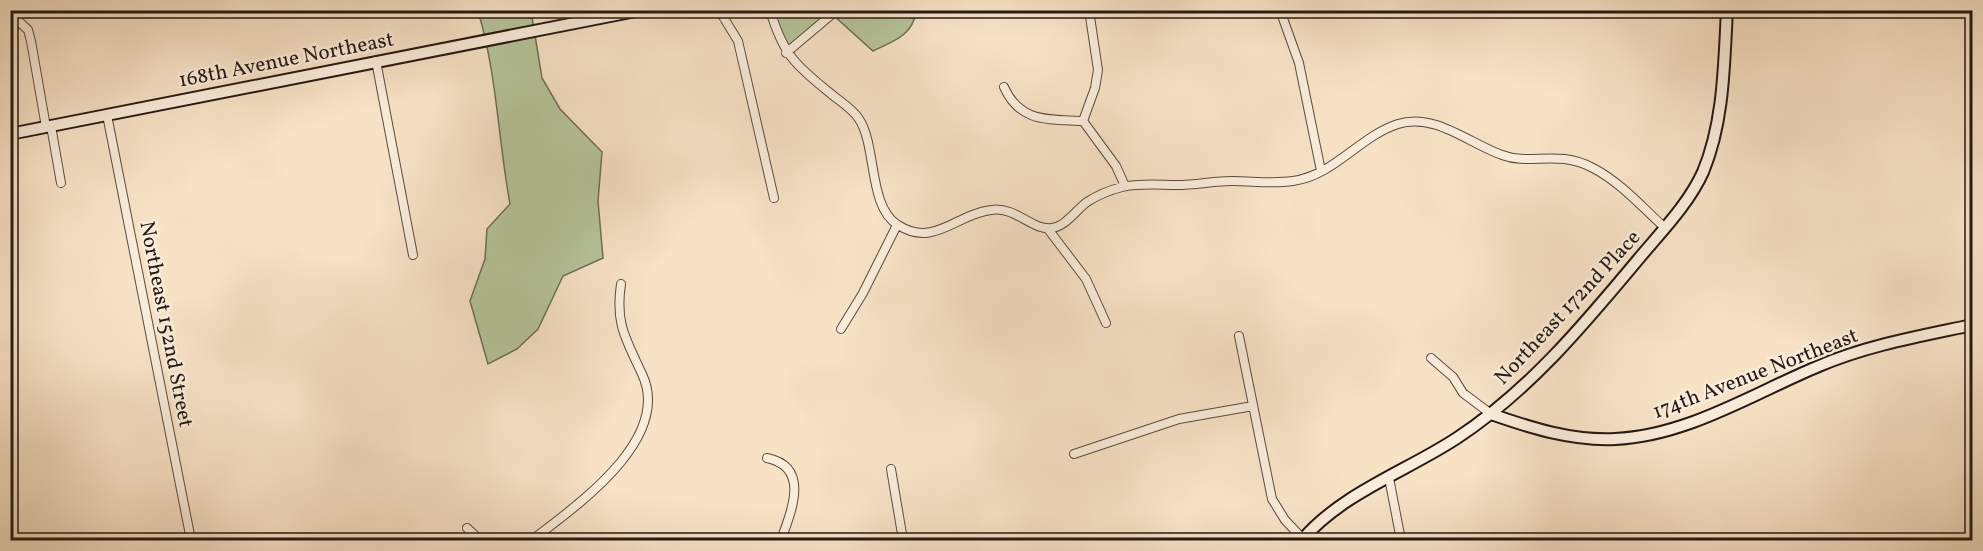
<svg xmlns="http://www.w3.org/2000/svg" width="1983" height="551" font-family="Vollkorn,serif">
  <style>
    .green { fill: #b6c49a; stroke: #6e6e57; stroke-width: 1.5 }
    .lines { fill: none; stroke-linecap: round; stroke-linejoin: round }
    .street-casing { stroke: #5a4b40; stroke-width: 10 }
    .secondary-casing { stroke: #261914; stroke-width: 14 }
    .street { stroke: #faecda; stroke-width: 8 }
    .secondary { stroke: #faecda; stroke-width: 10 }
    .labels { text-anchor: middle; stroke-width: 5; stroke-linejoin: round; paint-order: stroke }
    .street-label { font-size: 21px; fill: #261914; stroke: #faecda }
  </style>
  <rect width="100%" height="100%" fill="#f7e2c6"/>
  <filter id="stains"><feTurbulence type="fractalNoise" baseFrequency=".00333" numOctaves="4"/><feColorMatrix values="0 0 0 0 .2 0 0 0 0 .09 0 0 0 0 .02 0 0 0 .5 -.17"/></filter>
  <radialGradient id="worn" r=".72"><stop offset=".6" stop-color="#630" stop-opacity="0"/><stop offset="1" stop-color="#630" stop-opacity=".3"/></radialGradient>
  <path class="green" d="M773,10l144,1c-6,25 -21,29 -44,40l-40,-36 -47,38z
    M478,11h53l11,67 18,31 42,43 -4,49 5,57 -40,18 -25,53 -21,20 -29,15 -18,-63 15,-42 2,-30 23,-25c-12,-65 -13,-130 -32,-193z"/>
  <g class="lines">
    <defs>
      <path id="street" d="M719,10l19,31 36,157
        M770,10c13,44 25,55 60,83 9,8 22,15 29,26 18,27 9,88 39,106 36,23 58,-11 93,-15 25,-4 41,21 61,18 14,-2 24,-18 35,-26 11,-7 23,-12 35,-15 17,-4 38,-2 55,-2 19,0 37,-4 55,-4 21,0 40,3 61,0 42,-6 67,-45 105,-57 36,-12 72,20 104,31 29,11 55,-6 91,13 27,14 49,39 72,60
        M1089,10l9,60 -3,18 -12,33 33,45 9,20
        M1280,10l19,53 22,108
        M10,13l18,17 3,11 15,86
        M786,53l51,-43
        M376,61l37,194
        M1004,87c16,36 44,32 79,34
        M107,115l84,425
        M51,126l10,57
        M1048,229l38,50 20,44
        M841,329l22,-36 34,-68
        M1239,336l33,163 13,21 18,19
        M1431,358l22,19 10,16 28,21
        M1074,454l105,-35 74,-13
        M767,458c44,9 24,54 14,82
        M891,469l12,71
        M1389,478l12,62
        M467,528l13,12
        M532,540c44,-34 141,-101 110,-166 -16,-35 -27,-50 -21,-90"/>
      <path id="secondary" d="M10,134l631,-124
        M1491,414c40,14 81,27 124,25 72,-3 139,-46 204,-73 49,-21 102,-30 153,-41
        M1302,540c40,-47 105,-69 155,-102 73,-48 129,-116 184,-182 22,-26 48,-53 62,-84 21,-50 21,-108 24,-162"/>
    </defs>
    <use href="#street" class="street-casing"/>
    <use href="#secondary" class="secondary-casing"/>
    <use href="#street" class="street"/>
    <use href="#secondary" class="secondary"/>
  </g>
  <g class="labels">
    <g class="street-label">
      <text transform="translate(286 59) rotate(-11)" y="7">168th Avenue Northeast</text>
      <text transform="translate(1567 307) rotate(-47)" y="7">Northeast 172nd Place</text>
      <text transform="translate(167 324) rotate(79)" y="7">Northeast 152nd Street</text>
      <text transform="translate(1755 373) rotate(-21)" y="7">174th Avenue Northeast</text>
    </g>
  </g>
  <rect width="1983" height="551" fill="none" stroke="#f7e2c6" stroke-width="36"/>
  <rect x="12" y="12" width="1959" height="527" fill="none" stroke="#261914" stroke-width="3"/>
  <rect x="18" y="18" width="1947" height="515" fill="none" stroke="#261914" stroke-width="1.5"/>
  <rect width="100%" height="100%" filter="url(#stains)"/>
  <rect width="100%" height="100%" fill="url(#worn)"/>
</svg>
